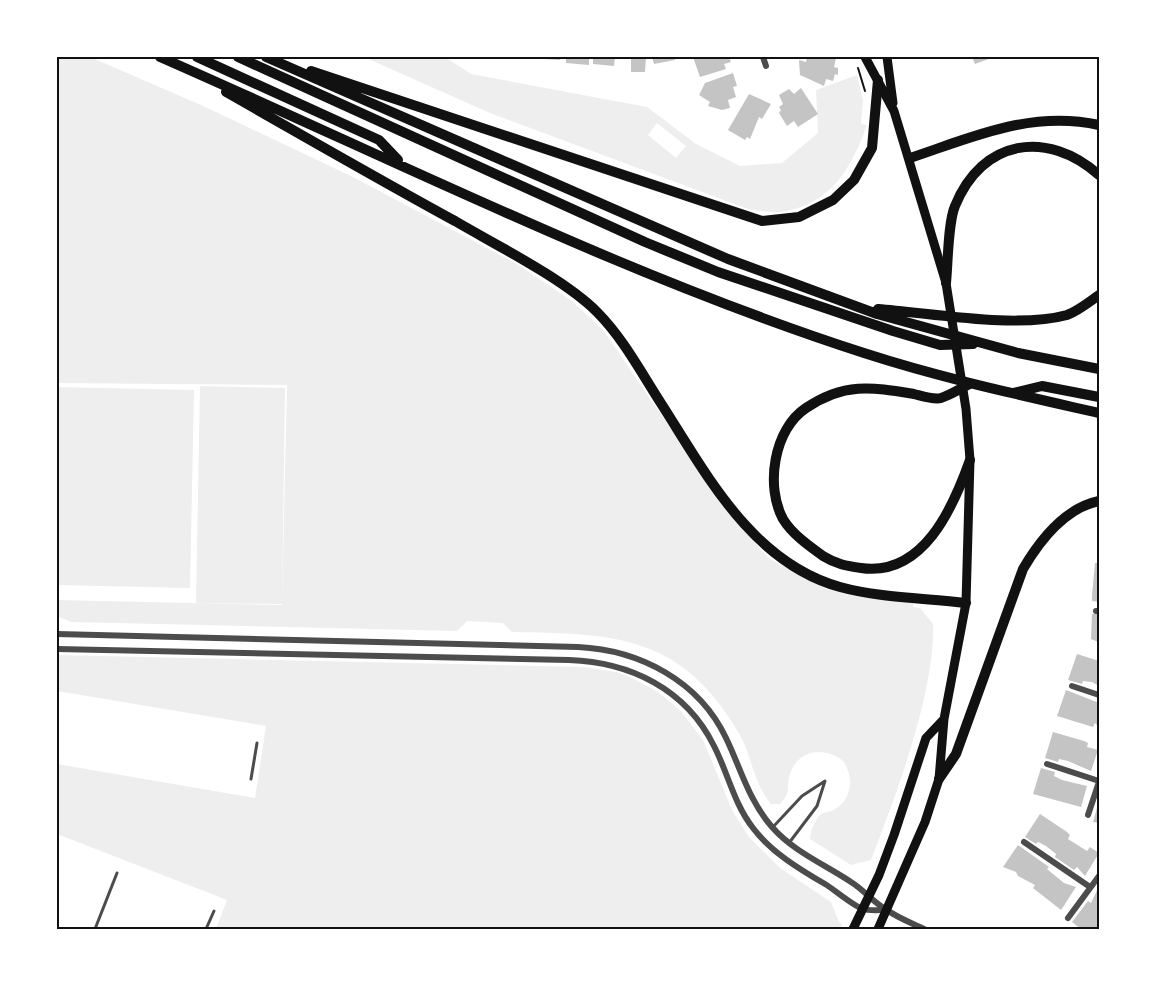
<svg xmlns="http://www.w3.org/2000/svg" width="1156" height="986" font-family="Cabin,sans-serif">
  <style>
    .green { fill: #eee; fill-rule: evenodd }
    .building { fill: #c4c4c4 }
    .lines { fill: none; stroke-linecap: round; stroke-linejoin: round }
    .path { stroke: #111; stroke-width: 2 }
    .service { stroke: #4c4c4c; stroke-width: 3 }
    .minor { stroke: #4c4c4c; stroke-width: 6 }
    .primary { stroke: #111; stroke-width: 9 }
    .motorway { stroke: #111; stroke-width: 10 }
    .neatline { fill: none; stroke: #111; stroke-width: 2 }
  </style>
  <rect width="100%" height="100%" fill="#fff"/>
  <path class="green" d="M57,57h33l111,48 152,72 164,87 55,37 31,29 130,189 37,40 56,30 30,7 57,6v5l7,1 13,16c2,69 -37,171 -62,236l-20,5 -41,-26c0,-7 5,-20 11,-25 4,-2 10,-2 14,-5 17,-10 19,-31 9,-47 -18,-16 -46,-13 -54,12 -5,14 3,16 -10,30h-9c-18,-21 -19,-48 -32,-71 -59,-99 -123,-99 -227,-101l-9,-9 -36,-2 -10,10 -386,-9 -14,-6v-16l225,5 5,-220 -230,-2z
    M364,57h81l26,17 176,33 49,37 44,22 42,-3 36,-30 -2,-43 41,-15 6,25 -2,24 6,1c-16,43 -35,80 -87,87 -10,1 -22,-2 -32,-3l-258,-96zM657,123l29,23 -10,12 -28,-23z
    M200,386l85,2 -3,216 -86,-1z
    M57,387l137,3 -4,198 -133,-3z
    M57,655l526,12 34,5 15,6 26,14 22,18 23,30 30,72 16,25 31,31 51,34 8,20 3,2 -2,5h-624l11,-29 -170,-66v-70l198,34 11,-72 -209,-35z"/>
  <path class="building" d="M543,57h18l-1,3 -17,-1z
    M566,57h23v8l-23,-2z
    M593,57h22l-1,9 -21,-2z
    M631,57h15l-1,15h-14z
    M652,57h23v3l-21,4z
    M693,57h36l2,5 -7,2 2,5 -26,8z
    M807,57l29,1 -2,9 4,1v7l-3,-1 -2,7 -7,-2 -2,7 -24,-11 -1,-15 7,2z
    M972,57h22l-19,7z
    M733,73l4,13 -4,1 3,10 -8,3 2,8 -8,2 -14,-4 2,-4 -11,-7 6,-12z
    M801,88l17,26 -20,13 -4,-6 -7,5 -8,-13 2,-3 -2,-3 4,-3 -4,-9 10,-6 5,5z
    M749,94l22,10 -9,15 -3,-2 -9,22 -3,-2 -2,3 -17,-10z
    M1095,563h4v39l-7,-1v-6z
    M1092,614h7l-1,28 -7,-3z
    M1077,654l22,7v25l-7,-4 -9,-1 -1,3 -14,-4z
    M1066,690l33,13v24l-4,-4 -2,4 -36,-11z
    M1053,732l31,9 4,2 -1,4 11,3 -7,21 -23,-10 -9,-2 -1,3 -13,-4z
    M1041,768l14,4 -1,4 8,4 25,6 -6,21 -48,-13z
    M1097,808h2v15l-6,-1z
    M1040,814l27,18 3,3 -2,4 19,12 3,-4 9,6 -14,23 -8,-9 -3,3 -19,-13 1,-3 -10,-8 -8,-4 -2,2 -11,-7z
    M1018,845l31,22 -2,2 17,14 12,4 -15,23 -28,-22 2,-3 -17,-9 -2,-4 -13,-5z
    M1099,886v42l-18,1 -9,-7 16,-21 3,2z"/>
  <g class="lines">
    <path class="path" d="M858,68l7,23"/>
    <path class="service" d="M251,779l6,-36
      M773,827l29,-31 23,-15 -8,25 -28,37
      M95,929l22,-56
      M206,929l8,-18"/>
    <path class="minor" d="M763,57l3,9
      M1096,611h3
      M57,634l521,13c62,3 121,34 148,91 15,31 23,63 46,89 22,25 52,37 79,55 13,8 23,21 36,28 11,8 25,13 37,19
      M57,649l512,11c61,2 117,29 145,86 14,27 20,58 39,82 18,24 46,41 72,56 10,6 28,22 38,25 6,2 16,1 22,1
      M1072,686l27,9
      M1047,764l52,17
      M1088,815l11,-33
      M1024,842l66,45
      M1068,918l31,-42"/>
    <path class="primary" d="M865,57l29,54 52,172 20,126 4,51 -4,143 -22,116 -5,60 -14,43 -47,107
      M887,57l6,46
      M853,929l26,-54 15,-40 32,-97 18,-19"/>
    <path class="motorway" d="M160,57c233,102 462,218 704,296 77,25 156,42 235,60
      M197,57l182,83 19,20
      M238,57l407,185 73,30 175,59 47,14 33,-1
      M266,57l462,202 149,55 141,39 81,16
      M311,71l451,150 37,-4 34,-17 21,-20 18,-32 6,-68
      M226,92c76,43 152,87 229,129 41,24 109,58 142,91 27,27 46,64 67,96 45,71 90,155 176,179 40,11 85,11 126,16
      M910,158c63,-21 121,-48 189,-33
      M946,283c2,-20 2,-61 9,-77 27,-67 92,-77 144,-31
      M878,309c54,4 138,20 189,6 11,-4 22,-13 32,-20
      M970,384c-9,4 -19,11 -29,14 -7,2 -19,-2 -27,-4 -42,-7 -70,-12 -108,14 -32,21 -41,78 -23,111 9,15 26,27 40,37 13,8 23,10 38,12 62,9 92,-60 109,-108
      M1013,393l29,-7 57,11
      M939,779l17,-25 67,-185c17,-29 42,-61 76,-68"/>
  </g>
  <rect width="1156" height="986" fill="none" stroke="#ffffff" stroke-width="117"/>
  <rect x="58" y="58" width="1040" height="870" class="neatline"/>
</svg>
